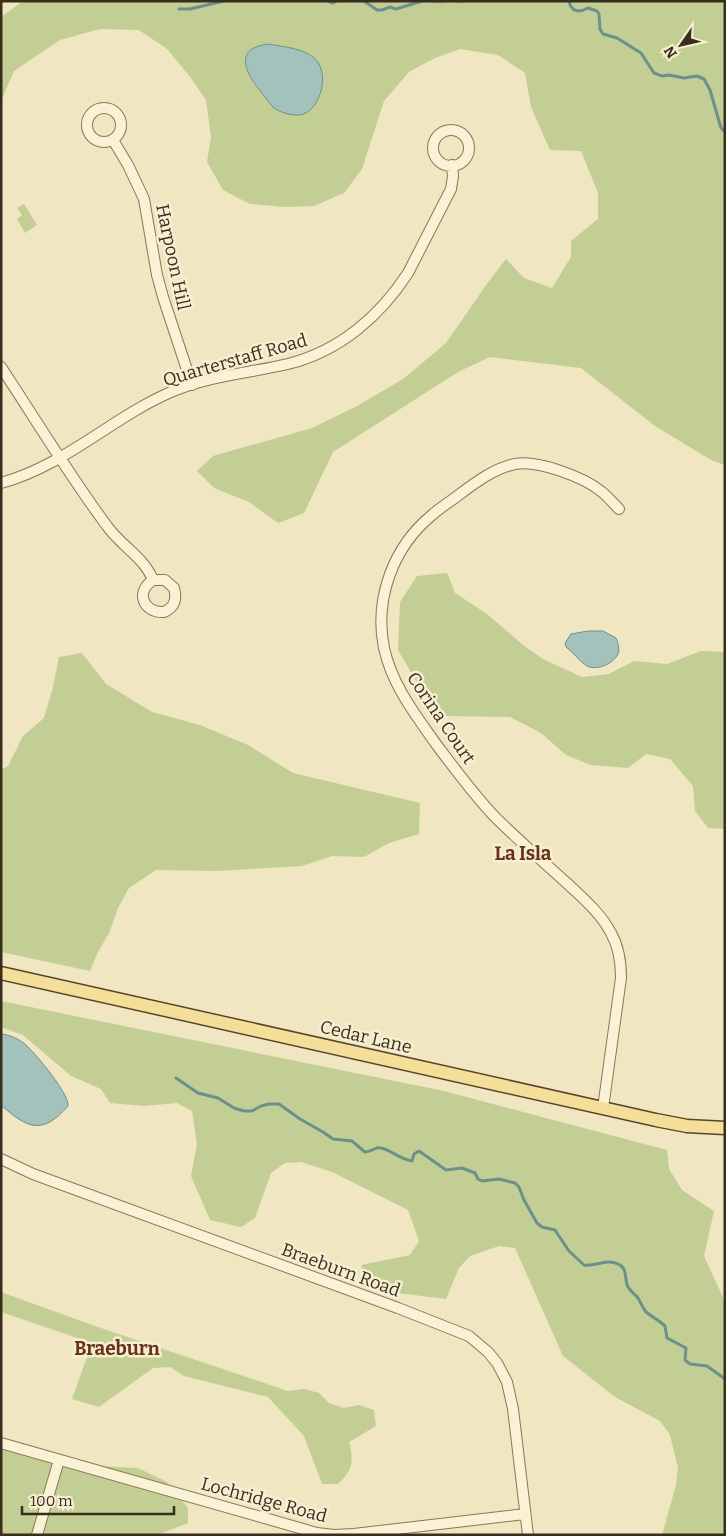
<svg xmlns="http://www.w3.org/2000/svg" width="726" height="1536" font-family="Bitter,serif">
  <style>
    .green { fill: #c3ce95 }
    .water { fill: #a4c2bc; stroke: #6b918a }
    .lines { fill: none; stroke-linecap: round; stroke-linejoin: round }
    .stream { stroke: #6b918a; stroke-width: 3 }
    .minor-casing { stroke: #8a7758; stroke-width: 12 }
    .major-casing { stroke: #58442d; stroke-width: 15 }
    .minor { stroke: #faf2d5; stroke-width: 10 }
    .major { stroke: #f5df98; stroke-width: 12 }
    .labels { text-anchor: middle; stroke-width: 5; stroke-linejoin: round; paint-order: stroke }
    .street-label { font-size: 18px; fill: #392d1d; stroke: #f7efd1 }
    .neighbourhood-label { font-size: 19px; font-weight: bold; fill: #68311a; stroke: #f7efd1 }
  </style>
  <rect width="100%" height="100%" fill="#f0e6c1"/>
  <path class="green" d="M23,1h702v464l-14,-5 -56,-34 -74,-58 -91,-11 -32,15 -125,80 -29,61 -26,10 -29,-21 -35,-14 -17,-17 16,-15 99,-28 45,-22 46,-27 43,-36 43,-62 17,-22 18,19 28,10 19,-31v-16l27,-22v-26l-17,-42 -31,-1 -19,-43 -6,-34 -27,-18 -38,-6 -25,9 -26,14 -25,29 -22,68 -18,24 -30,13 -29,1 -35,-3 -27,-14 -16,-28 4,-25 -5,-37 -15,-22 -24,-29 -28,-19 -39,-1 -40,11 -46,31 -13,30v-84z
    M24,204l13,21 -12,8 -8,-14 5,-4 -5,-7z
    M447,573l8,20 32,21 36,31 20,14 39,18 27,-3 25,-13 33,3 34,-13 24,1v177l-17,-1 -13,-17 -2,-25 -23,-27 -24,-5 -18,14 -37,-3 -25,-10 -25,-22 -31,-16 -69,-1 -22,-30 -21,-36 2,-48 17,-26z
    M82,653l24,31 46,28 48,13 48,20 45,28 127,30 -1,31 -30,9 -25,14 -32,-1 -30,10 -86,5 -60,-1 -27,18 -11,20 -9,25 -11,19 -8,19 -89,-19v-182l7,-4 15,-30 21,-18 9,-31 6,-30z
    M1,1001l443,90 223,59 2,19 13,21 32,21 -10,45 21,46v233h-63l14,-50 2,-17 -8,-33 -10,-14 -45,-24 -52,-41 -48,-108 -16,-2 -29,10 -11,12 -13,31 -65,-8 -14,-10 -6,-16 49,-10 9,-14 -11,-31 -76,-38 -31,-10 -16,1 -14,10 -16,45 -14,9 -31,-7 -19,-44 6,-32 -5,-33 -15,-8 -33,3 -34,-3 -9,-14 -30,-13 -48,-41 -22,-8z
    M1,1292l91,33 196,66 16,-2 15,4 10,10 15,5 15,-3 15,5 2,16 -27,16c5,20 4,27 -11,42h-16l-18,-48 -36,-39 -84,-21 -14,-9 -17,1 -54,39 -27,-8 20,-56 -91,-31z
    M1,1445l56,19 81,4 29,14 21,26v15l-31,12h-156z"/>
  <path class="water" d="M269,44c15,3 32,4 44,13 20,15 6,61 -18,58 -8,-1 -16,-3 -22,-8 -4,-4 -8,-10 -12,-15 -16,-20 -28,-44 8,-48z
    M588,631h15l13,7c2,5 4,10 2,16 -5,10 -21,17 -31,12 -8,-5 -14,-14 -21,-19l-1,-4 6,-9z
    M1,1034c10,1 18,5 25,11 10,9 44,50 42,61 -26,30 -41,22 -67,-1z"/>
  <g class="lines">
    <path class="stream" d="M328,1l5,2 4,-2
      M364,1l13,9h5l8,-3 6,2 26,-8
      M432,1h12
      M457,1h7
      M569,1c2,11 10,12 19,7l9,3 2,3 1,15 3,5 14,4 24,15 13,20 8,3 7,-1 15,3 13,-2 7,3 6,11 11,38 4,4
      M179,9h11l34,-8
      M176,1078l22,15 20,5 16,10 10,3h8l9,-5 8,-2h10l21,15 23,13 10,7 19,2 13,11c5,0 8,-3 12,-4 9,-2 23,12 35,13l2,-7 5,-3 27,19 16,-2 13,5 3,6 4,2 17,-2 16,4 4,4 5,13 13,23 5,4 13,3 14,21 15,14c12,2 22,-7 34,-1 10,4 6,15 10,23 3,5 7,7 10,11 3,5 5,10 8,14 6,5 13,8 19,14l2,12 19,10 -1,12 5,4 17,2 18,13"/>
    <defs>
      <path id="minor" d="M87 125a17 17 0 1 1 34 0a17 17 0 1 1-34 0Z
        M433 148a18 18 0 1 1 36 0a18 18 0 1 1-36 0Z
        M113,140l15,25 16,34 13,76 6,22 29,88
        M1,367c35,53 68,108 106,159 14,20 37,31 46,54h12l9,8c3,11 1,19 -10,24 -21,1 -29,-20 -11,-32
        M1,483c65,-18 110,-65 170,-91 37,-16 78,-19 117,-28 52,-13 92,-48 120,-91l43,-84 2,-13 -1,-11
        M603,1108l18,-130c0,-16 -2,-31 -10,-45 -10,-19 -26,-33 -41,-47 -25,-23 -51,-45 -75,-69 -22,-23 -40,-48 -59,-73 -21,-30 -44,-59 -52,-96 -10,-49 9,-101 48,-133 9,-8 19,-14 28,-21 16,-12 35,-26 55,-30 23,-4 69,13 87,28 6,5 11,11 17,17
        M1,1159l32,15 365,134 71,28 19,16 9,11 10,19 6,27 15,126
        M1,1443l316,90 17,2 20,-1 171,-20
        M37,1535l22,-75"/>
      <path id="major" d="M1,973l655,147 31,6 38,2"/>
    </defs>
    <use href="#minor" class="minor-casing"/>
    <use href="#major" class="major-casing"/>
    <use href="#minor" class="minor"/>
    <use href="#major" class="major"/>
  </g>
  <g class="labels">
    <g class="street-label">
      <text transform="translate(173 257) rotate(78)" y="6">Harpoon Hill</text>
      <text transform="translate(235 360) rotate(-16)" y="6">Quarterstaff Road</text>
      <text transform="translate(441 718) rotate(56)" y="6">Corina Court</text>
      <text transform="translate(366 1037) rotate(13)" y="6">Cedar Lane</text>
      <text transform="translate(341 1270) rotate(20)" y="6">Braeburn Road</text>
      <text transform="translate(264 1500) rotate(15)" y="6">Lochridge Road</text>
    </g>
    <g class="neighbourhood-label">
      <text x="523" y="860">La Isla</text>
      <text x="117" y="1355">Braeburn</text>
    </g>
  </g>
  <rect width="726" height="1536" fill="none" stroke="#392d1d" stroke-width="5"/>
  <g transform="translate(681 45) rotate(236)" stroke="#f7efd1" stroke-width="4" paint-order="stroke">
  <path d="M0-4L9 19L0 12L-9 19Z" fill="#392d1d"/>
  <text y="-8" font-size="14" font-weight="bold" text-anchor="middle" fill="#392d1d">N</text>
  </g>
  <path d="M22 1506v8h152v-8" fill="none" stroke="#392d1d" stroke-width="2.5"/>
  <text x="30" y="1506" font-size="15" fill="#392d1d" stroke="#f7efd1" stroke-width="4" paint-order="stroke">100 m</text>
</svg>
